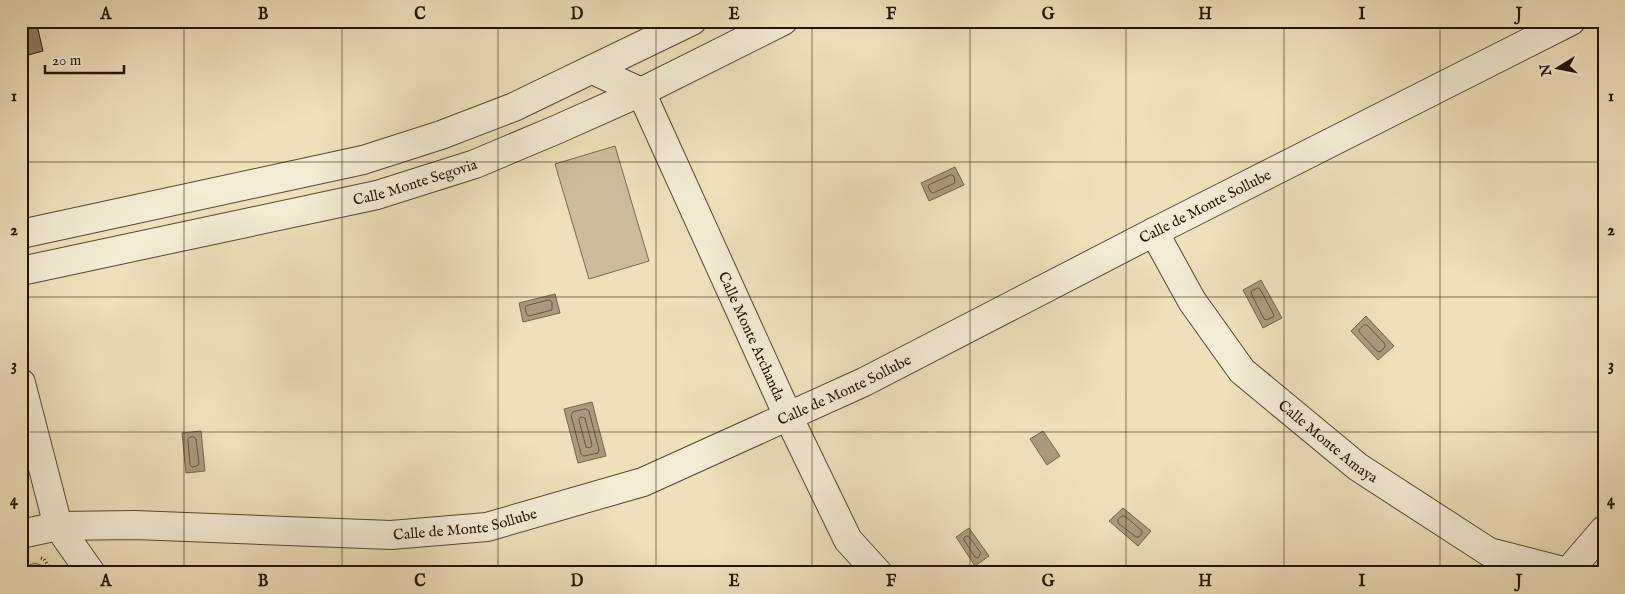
<svg xmlns="http://www.w3.org/2000/svg" width="1625" height="594" font-family="'IM FELL English',serif">
  <style>
    .green { fill: #cbbd9c; stroke: #78684f }
    .water { fill: #a99a7c; stroke: #74644b }
    .lines { fill: none; stroke-linecap: round; stroke-linejoin: round }
    .shore { stroke: #66563f; stroke-width: 1 }
    .building { fill: #8d7d62; stroke: #241202 }
    .minor-casing { stroke: #564630; stroke-width: 30 }
    .path { stroke: #241202; stroke-width: 3; stroke-dasharray: 1 2.5; stroke-linecap: butt }
    .minor { stroke: #f3ebd3; stroke-width: 28 }
    .grid { fill: none; stroke: #241202; stroke-width: 1; stroke-opacity: 0.55 }
    .labels { text-anchor: middle; stroke-width: 4.5; stroke-linejoin: round; paint-order: stroke }
    .street-label { font-size: 15px; fill: #241202; stroke: #f3ebd3 }
    .neatline { fill: none; stroke: #241202; stroke-width: 2 }
    .grid-label { font-size: 16px; text-anchor: middle; font-weight: bold; fill: #241202 }
  </style>
  <rect width="100%" height="100%" fill="#ede0bb"/>
  <filter id="stains"><feTurbulence type="fractalNoise" baseFrequency=".004" numOctaves="4"/><feColorMatrix values="0 0 0 0 .2 0 0 0 0 .09 0 0 0 0 .02 0 0 0 .5 -.17"/></filter>
  <radialGradient id="worn" r=".72"><stop offset=".6" stop-color="#630" stop-opacity="0"/><stop offset="1" stop-color="#630" stop-opacity=".3"/></radialGradient>
  <path class="green" d="M615,146l34,115 -60,18 -34,-115z
    M35,563l29,10h-43v-5z"/>
  <path class="water" d="M955,167l9,18 -35,16 -8,-18z
    M1261,280l21,38 -19,10 -20,-38z
    M555,294l5,19 -37,9 -4,-19z
    M1366,316l28,30 -16,14 -27,-29z
    M592,402l14,54 -28,7 -14,-54z
    M201,431l4,40 -19,2 -4,-40z
    M1043,431l17,25 -13,9 -17,-26z
    M1123,508l28,23 -13,15 -29,-25z
    M969,528l20,28 -14,10 -19,-29z"/>
  <g class="lines">
    <path class="shore" d="M951,175l3,1 1,7 -22,10 -2,-1 -3,-5 1,-2z
      M1258,288l2,1 14,26 -1,2 -6,3 -3,-1 -13,-26 1,-2z
      M549,300l3,2v8l-23,6 -2,-1 -2,-7 1,-2z
      M1364,325h3l18,19v3l-5,5 -3,-1 -18,-19v-2z
      M586,409l3,2 10,39 -1,3 -14,3 -3,-2 -10,-39 2,-3z
      M581,417l4,1 7,27 -2,3 -4,-1 -7,-27z
      M190,437h4l2,2 3,25 -2,2 -5,1 -2,-2 -2,-25z
      M1122,516h3l17,15v2l-3,4h-3l-18,-14v-3z
      M967,536l2,1 12,16 -3,5 -3,-1 -11,-17v-2z"/>
  </g>
  <path class="building" d="M21,21h15l7,30 -22,6z"/>
  <g class="lines">
    <defs>
      <g id="minor">
        <path id="s1" d="M593,70l48,22 147,324 60,124 30,33"/>
        <path id="s2" d="M1154,232l38,69 50,70 116,96 131,85 78,20"/>
        <path d="M21,234l342,-74 78,-25 73,-28 178,-86"/>
        <path id="s3" d="M21,271l356,-76 98,-31 83,-35 83,-37 142,-71"/>
        <path d="M21,383l37,143 33,47"/>
        <path id="s4" d="M21,534l37,-8 77,-1 256,10 96,-8 156,-45 221,-100 290,-150 417,-211"/>
        <path d="M1567,573l37,-43"/>
      </g>
    </defs>
    <use href="#minor" class="minor-casing"/>
    <path class="path" d="M41,558l3,1 9,14"/>
    <use href="#minor" class="minor"/>
  </g>
  <path class="grid" d="M184,21v552M342,21v552M498,21v552M656,21v552M812,21v552M970,21v552M1126,21v552M1284,21v552M1440,21v552M21,162h1583M21,297h1583M21,432h1583"/>
  <g class="labels">
    <g class="street-label">
      <text dy="5" stroke="none"><textPath href="#s3" startOffset="404">Calle Monte Segovia</textPath></text>
      <text dy="5" stroke="none"><textPath href="#s4" startOffset="1256">Calle de Monte Sollube</textPath></text>
      <text dy="5" stroke="none"><textPath href="#s1" startOffset="321">Calle Monte Archanda</textPath></text>
      <text dy="5" stroke="none"><textPath href="#s4" startOffset="851">Calle de Monte Sollube</textPath></text>
      <text dy="5" stroke="none"><textPath href="#s2" startOffset="276">Calle Monte Amaya</textPath></text>
      <text dy="5" stroke="none"><textPath href="#s4" startOffset="446">Calle de Monte Sollube</textPath></text>
    </g>
  </g>
  <rect width="1625" height="594" fill="none" stroke="#ede0bb" stroke-width="55"/>
  <g transform="translate(1558 68) rotate(260)" stroke="#f3ebd3" stroke-width="4" paint-order="stroke">
  <path d="M0-4L9 19L0 12L-9 19Z" fill="#241202"/>
  <text y="-8" font-size="14" font-weight="bold" text-anchor="middle" fill="#241202">N</text>
  </g>
  <path d="M45 65v8h79v-8" fill="none" stroke="#241202" stroke-width="2.5"/>
  <text x="52" y="65" font-size="15" fill="#241202" stroke="#f3ebd3" stroke-width="4" paint-order="stroke">20 m</text>
  <rect x="28" y="28" width="1570" height="538" class="neatline"/>
  <g class="grid-label">
    <text x="106" y="19">A</text>
    <text x="263" y="19">B</text>
    <text x="420" y="19">C</text>
    <text x="577" y="19">D</text>
    <text x="734" y="19">E</text>
    <text x="891" y="19">F</text>
    <text x="1048" y="19">G</text>
    <text x="1205" y="19">H</text>
    <text x="1362" y="19">I</text>
    <text x="1519" y="19">J</text>
    <text x="14" y="101">1</text>
    <text x="1611" y="101">1</text>
    <text x="14" y="235">2</text>
    <text x="1611" y="235">2</text>
    <text x="14" y="370">3</text>
    <text x="1611" y="370">3</text>
    <text x="14" y="505">4</text>
    <text x="1611" y="505">4</text>
    <text x="106" y="586">A</text>
    <text x="263" y="586">B</text>
    <text x="420" y="586">C</text>
    <text x="577" y="586">D</text>
    <text x="734" y="586">E</text>
    <text x="891" y="586">F</text>
    <text x="1048" y="586">G</text>
    <text x="1205" y="586">H</text>
    <text x="1362" y="586">I</text>
    <text x="1519" y="586">J</text>
  </g>
  <rect width="100%" height="100%" filter="url(#stains)"/>
  <rect width="100%" height="100%" fill="url(#worn)"/>
</svg>
